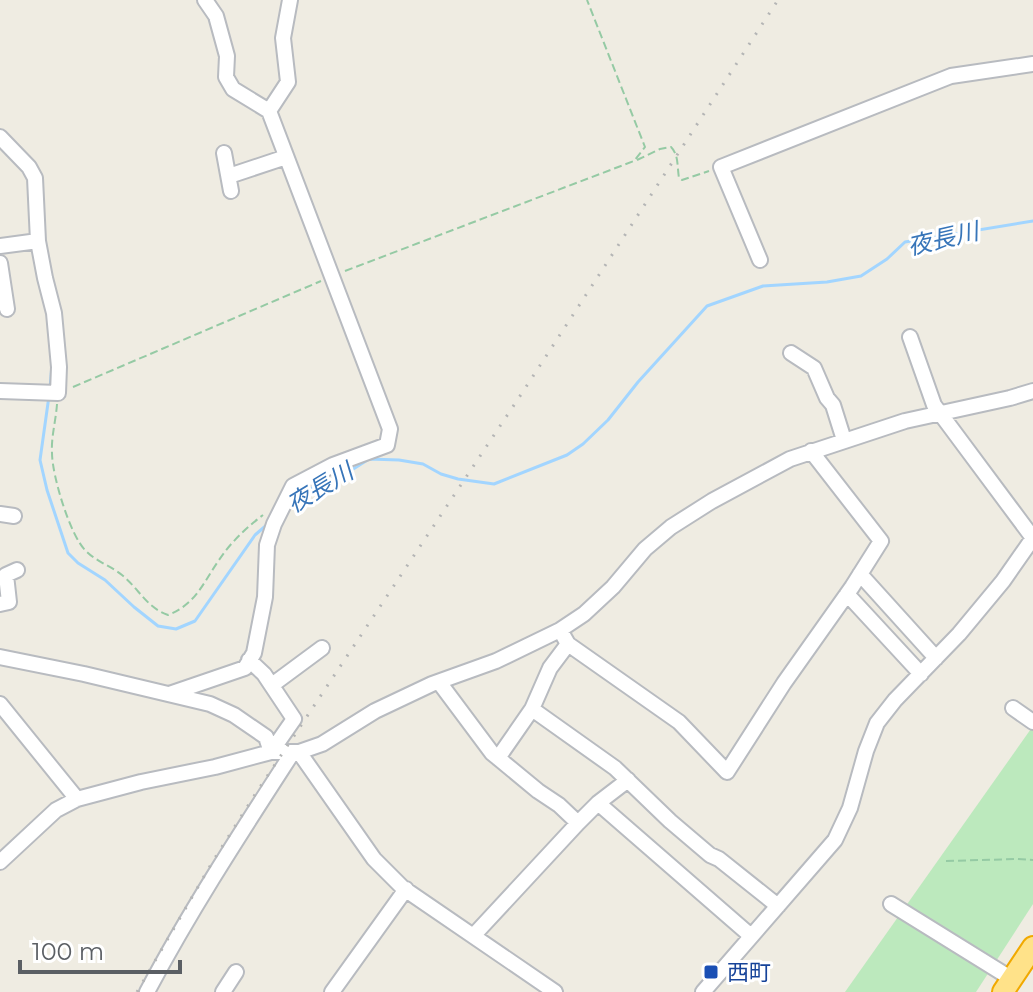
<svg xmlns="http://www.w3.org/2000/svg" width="1033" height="992" font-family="Montserrat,'Noto Sans JP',sans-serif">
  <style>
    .green { fill: #bce9bd }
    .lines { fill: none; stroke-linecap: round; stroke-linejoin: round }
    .stream { stroke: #a2d5ff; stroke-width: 3 }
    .minor-casing { stroke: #b8bbc0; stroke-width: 18 }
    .highway-casing { stroke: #f1a900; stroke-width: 24 }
    .path { stroke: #95caa4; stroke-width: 2; stroke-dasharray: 8 4; stroke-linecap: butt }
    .minor { stroke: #fff; stroke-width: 14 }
    .highway { stroke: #ffe289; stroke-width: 20 }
    .rail { stroke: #b4b5b5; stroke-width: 3; stroke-dasharray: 2 10; stroke-linecap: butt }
    .transit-dot { fill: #1a4fb4; stroke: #fff; stroke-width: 3 }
    .labels { text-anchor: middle; stroke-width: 6; stroke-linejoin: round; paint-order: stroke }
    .transit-label { font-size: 22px; fill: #164399; stroke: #fff; text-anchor: start }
    .water-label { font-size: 24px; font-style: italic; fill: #3775b9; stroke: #fff }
  </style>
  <rect width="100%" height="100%" fill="#efece2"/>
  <path class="green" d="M1033,726v178l-57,88h-131z"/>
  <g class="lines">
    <path class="stream" d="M50,388l2,-24
      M49,396l-9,64 7,30 21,63 10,10 27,17 29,27 24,19 18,3 19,-8 60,-86 14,-12
      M292,501l22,-14 33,-14 22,-14 30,1 24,4 18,10 17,5 36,5 73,-29 16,-11 25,-24 30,-38 69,-76 56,-20 64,-4 34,-6 26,-17 18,-17 128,-21"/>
    <defs>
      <path id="minor" d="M269,111l19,-29 -5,-44 7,-38
        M0,137l29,30 6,11 3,63 7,37 9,35 5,54 -1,26 -58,-2
        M224,153l7,38
        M229,176l57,-19
        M0,246l38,-5
        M760,260l-39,-93 230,-91 82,-12
        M0,263l7,46
        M910,337l24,68 99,133
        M791,353l23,15 13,30 6,7 11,35
        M0,514l14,2
        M860,574l76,84
        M847,594l74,80
        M0,604l9,-2 -3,-27 11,-5
        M560,630l8,14 111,78 48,50 57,-89 68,-96 29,-46 -70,-90
        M0,657l84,17 126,30 24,11 32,22 5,15
        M249,660l15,14 30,45 -23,33
        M439,682l53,71 46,38 21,14 19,18 20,-20 30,-23
        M272,685l50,-37
        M169,694l76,-26 9,-15 11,-56 2,-52 7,-21 19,-38 40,-21 54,-20 3,-16 -121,-318 -36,-22 -7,-12 1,-21 -11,-40 -11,-16
        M0,704l77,95
        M1013,708l20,14
        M532,709l83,59 55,53 40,34 9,4 59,47
        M299,752l75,107 29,29 152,104
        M498,758l34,-49 18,-41 18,-24
        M598,803l153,133
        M0,862l56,-52 21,-11 64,-17 74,-15 56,-15h28l23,-8 53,-33 57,-27 64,-23 64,-31 24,-16 29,-27 32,-38 26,-22 41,-26 78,-42 115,-38 105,-23 23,-7
        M891,904l121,75
        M474,935l104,-112
        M147,992c44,-83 95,-161 146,-240
        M223,992l13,-20
        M332,992l74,-103
        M703,992l132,-152 15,-32 16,-57 11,-28 18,-23 64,-66 44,-53 30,-43"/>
      <path id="highway" d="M1003,992l30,-45"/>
    </defs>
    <use href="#minor" class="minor-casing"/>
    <use href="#highway" class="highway-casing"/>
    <path class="path" d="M637,160l23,-11 11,-2c8,8 6,20 8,31l3,2 27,-9
      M345,271l289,-110 11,-14 -58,-147
      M73,387l248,-106
      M57,404c-1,16 -6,33 -5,49 0,22 18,83 34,98 11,11 25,15 36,24 18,15 24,32 46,40 28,-11 35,-32 51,-55 12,-18 27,-32 44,-45
      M946,861l70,-2 17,1"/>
    <use href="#minor" class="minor"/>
    <use href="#highway" class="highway"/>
    <path class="rail" d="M137,992l76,-131 43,-68 268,-403 254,-390"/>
  </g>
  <rect class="transit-dot" x="703" y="964" width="16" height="16" rx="4"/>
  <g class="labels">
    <g class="transit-label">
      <text x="727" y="980">西町</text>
    </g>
    <g class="water-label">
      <text transform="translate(943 239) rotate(-13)" y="8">夜長川</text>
      <text transform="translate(320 488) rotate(-31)" y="8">夜長川</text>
    </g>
  </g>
  <path d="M20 960v12h160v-12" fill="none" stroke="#5b5f64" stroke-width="4"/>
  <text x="32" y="960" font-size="24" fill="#5b5f64" stroke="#ffffff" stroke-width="6" paint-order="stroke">100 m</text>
</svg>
